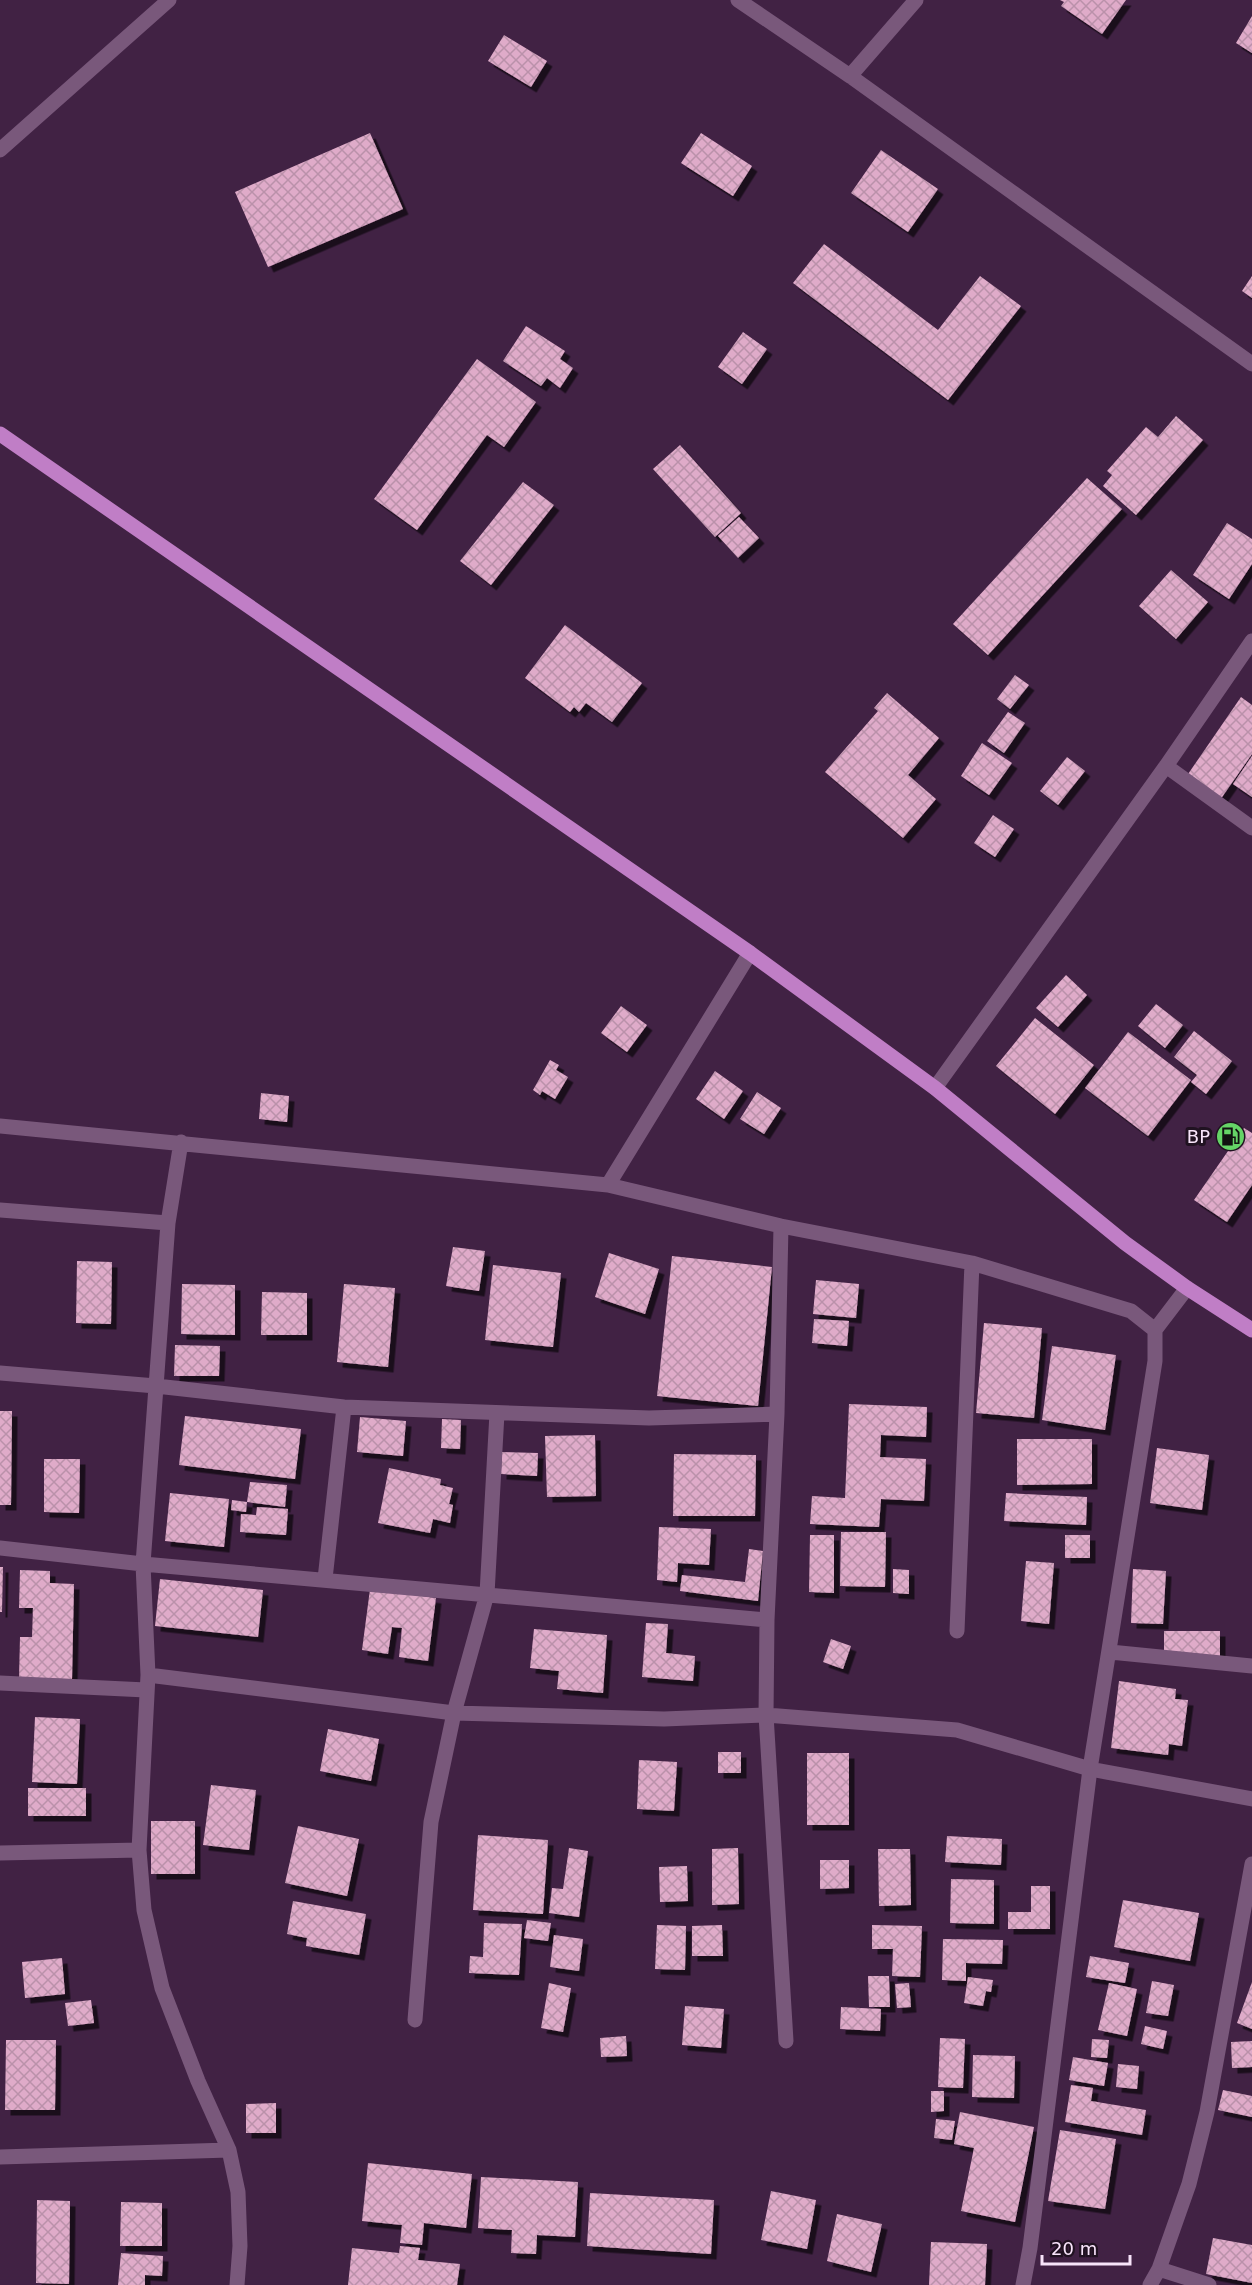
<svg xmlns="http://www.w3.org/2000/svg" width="1252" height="2285" font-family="'DejaVu Sans',sans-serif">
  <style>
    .building { fill: url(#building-cross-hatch); filter: url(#shadow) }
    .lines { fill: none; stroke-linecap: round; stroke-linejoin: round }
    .street { stroke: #79587b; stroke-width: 15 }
    .primary { stroke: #c07ec6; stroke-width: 15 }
    .labels { text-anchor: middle; stroke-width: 6; stroke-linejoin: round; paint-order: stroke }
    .poi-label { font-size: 18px; fill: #f8e4fa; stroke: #201221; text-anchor: end }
  </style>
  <defs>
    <pattern id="building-cross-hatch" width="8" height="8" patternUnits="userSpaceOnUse" patternTransform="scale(1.5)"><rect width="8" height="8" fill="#dfabc9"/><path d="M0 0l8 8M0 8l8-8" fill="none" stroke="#ba91aa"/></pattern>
    <filter id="shadow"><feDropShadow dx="5.5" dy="5.5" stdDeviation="0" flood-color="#0009"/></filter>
  </defs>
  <rect width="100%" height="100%" fill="#412244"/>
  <path class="building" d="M1060,0h66l-24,34 -41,-28 3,-4z
    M1252,16v37l-16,-10z
    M504,35l43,26 -16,26 -43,-26z
    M370,133l33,76 -135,58 -33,-75z
    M701,133l51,33 -19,30 -52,-33z
    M881,150l57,39 -30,43 -57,-39z
    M824,244l114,86 42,-54 41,30 -73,94 -155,-117z
    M1252,276v22l-10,-7z
    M526,326l39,25 -5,8 13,9 -13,20 -13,-10 -6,8 -38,-25z
    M743,332l24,17 -25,35 -24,-17z
    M477,359l59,43 -32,45 -17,-12 -70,95 -43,-31z
    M1176,416l27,24 -67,75 -33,-29 9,-11 -5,-4 39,-44 12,10z
    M680,445l61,68 -26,24 -62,-68z
    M1087,478l35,31 -134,146 -35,-31z
    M523,482l31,23 -63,80 -31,-24z
    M739,517l20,21 -21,20 -20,-22z
    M1227,523l25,16v25l-23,35 -36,-24z
    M1171,570l37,32 -32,37 -37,-33z
    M565,625l77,58 -30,39 -26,-19 -7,9 -5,-5 -4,5 -45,-34z
    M1015,675l14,10 -19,24 -13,-10z
    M887,693l52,45 -31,37 28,24 -33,39 -78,-66 53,-61 -4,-3z
    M1241,697l11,8v49l-32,46 -34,-23z
    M1008,712l17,11 -21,30 -17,-12z
    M982,743l30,20 -23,32 -28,-19z
    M1252,756v41l-19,-13z
    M1067,757l18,14 -27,34 -18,-14z
    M993,815l21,14 -19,28 -21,-14z
    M1066,975l21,20 -29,32 -22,-19z
    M1156,1004l27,21 -18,23 -27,-22z
    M621,1006l26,19 -20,27 -26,-19z
    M1035,1018l59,47 -39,49 -59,-48z
    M1194,1031l38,30 -26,33 -15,-12 6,-7 -23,-18z
    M1128,1032l63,48 -43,56 -63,-48z
    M550,1060l9,5 -3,5 12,7 -13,22 -13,-8 -2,4 -7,-5z
    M715,1071l28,20 -19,28 -28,-20z
    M757,1092l24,16 -17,26 -24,-15z
    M261,1093l28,3 -2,26 -28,-3z
    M1244,1128l8,5v52l-25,37 -33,-22z
    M453,1247l32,4 -6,40 -33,-5z
    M609,1253l50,16 -14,45 -50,-17z
    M672,1256l100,11 -14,139 -101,-10z
    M77,1261l35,1 -1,62 -35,-1z
    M493,1265l68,8 -8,74 -68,-7z
    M816,1280l43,4 -3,34 -43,-4z
    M182,1284l53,1v50l-54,-1z
    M344,1284l51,4 -7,79 -51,-5z
    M262,1292l45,1v42h-46z
    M814,1319l35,2 -2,25 -35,-3z
    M984,1323l58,5 -8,90 -58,-5z
    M175,1345l45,1 -1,30h-45z
    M1052,1346l64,9 -11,75 -63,-10z
    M849,1404l78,3 -1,30 -45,-2 -1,22 46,2 -2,42 -43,-2 -2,28 -69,-3 2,-28 33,2z
    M0,1411h12l-1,94h-11z
    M185,1416l116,13 -6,50 -116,-14z
    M360,1417l46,4 -3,35 -46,-4z
    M442,1419l19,1 -1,29 -19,-1z
    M595,1435l1,61 -49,1 -2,-61z
    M1017,1439h75v45l-75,1z
    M1157,1448l52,7 -7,55 -52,-7z
    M502,1452l36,1 -1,23 -36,-2z
    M674,1454l82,1 -1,61h-82z
    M44,1459h36l-1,54 -35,-1z
    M389,1468l52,11 -1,6 13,3 -4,16 4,1 -3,18 -17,-4 -3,14 -52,-10z
    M250,1482l37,3 -2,22 -38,-5z
    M170,1493l59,6 -5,48 -59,-6z
    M1006,1493l81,4 -1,28 -82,-4z
    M232,1500l15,2 -1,10 -15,-2z
    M257,1507l31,2 -2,26 -46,-3 1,-18 15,1z
    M659,1527l52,2 -2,36 -31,-2 -1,19 -20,-2z
    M841,1532h45l-1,55 -45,-1z
    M810,1535h24v58l-25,-1z
    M1065,1535h25v23h-25z
    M749,1549l14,2 -5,50 -78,-10 2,-16 63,7z
    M1026,1561l28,2 -5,61 -28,-3z
    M0,1567h3l-1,45h-2z
    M893,1569l16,1v24l-16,-1z
    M1133,1569l33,2 -3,53 -32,-1z
    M20,1570l30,1v12l24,1 -2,95 -53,-1 1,-41h12l1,-29h-14z
    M160,1579l103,11 -5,47 -103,-11z
    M370,1589l66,9 -8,63 -29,-4 3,-29 -10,-1 -4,27 -26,-4z
    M646,1623l22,1 -2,29 29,3 -2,25 -51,-4z
    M534,1629l73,6 -4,58 -46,-4 2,-18 -29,-3z
    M1164,1631h56v25h-56z
    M831,1639l20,7 -8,23 -20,-7z
    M1119,1681l57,8 -1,10 13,1 -6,46 -13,-2 -1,11 -57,-7z
    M35,1717l45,2 -3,65 -45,-2z
    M328,1729l51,10 -8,42 -51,-10z
    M718,1752h23v21h-23z
    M807,1753h42v72h-42z
    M639,1760l38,2 -3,49 -37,-2z
    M211,1785l45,5 -7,60 -46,-5z
    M28,1788h58v28h-58z
    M151,1821h44v53h-44z
    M298,1826l61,13 -12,57 -62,-13z
    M478,1835l70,5 -5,74 -70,-4z
    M947,1836l55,3 -1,26 -56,-3z
    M569,1848l19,3 -9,66 -30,-4 3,-25 11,1z
    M738,1848l1,56 -27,1v-56z
    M878,1849h32l1,56 -32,1z
    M820,1860h29v28l-29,1z
    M687,1866l1,35 -28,1 -1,-35z
    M951,1879l43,1v44l-44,-1z
    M1031,1886h19v43h-42v-17h23z
    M1123,1900l76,13 -9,48 -76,-14z
    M293,1901l73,13 -7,41 -53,-9 1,-8 -20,-4z
    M527,1920l24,3 -3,18 -24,-3z
    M484,1923l38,1 -3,51 -50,-2 1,-17 13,1z
    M657,1925l29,1 -1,44 -30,-1z
    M722,1925l1,31h-31v-30z
    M872,1925l50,1 -2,51 -28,-1 1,-27h-21z
    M554,1935l29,4 -4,32 -29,-4z
    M943,1939l60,1 -1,24 -36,-1v18l-24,-1z
    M1090,1956l39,7 -4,20 -39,-6z
    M62,1958l3,36 -40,4 -3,-36z
    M868,1976h21l1,31h-21z
    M968,1977l25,3 -2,12 -5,-1 -3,15 -19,-3z
    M1152,1981l22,4 -6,31 -22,-3z
    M1252,1982v47l-15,-6z
    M549,1983l22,5 -8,44 -22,-4z
    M909,1983l2,24 -14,1 -2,-24z
    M1109,1983l28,6 -10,47 -29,-6z
    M91,2000l3,23 -26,3 -3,-23z
    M685,2006l39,3 -3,39 -39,-3z
    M841,2007l40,2 -1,22 -40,-2z
    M1145,2026l22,5 -4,18 -22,-5z
    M626,2036l1,20 -26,1 -1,-19z
    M940,2038l25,1 -2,49 -25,-1z
    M1092,2039l17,1 -2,18 -16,-1z
    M6,2040h50l-1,70h-50z
    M1252,2041v26l-20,1 -1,-26z
    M973,2055l42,1 -1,42 -42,-1z
    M1073,2057l35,6 -4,23 -35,-6z
    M1118,2064l21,2 -2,23 -21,-2z
    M1071,2085l22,3 -2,13 55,9 -4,25 -77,-13z
    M1223,2090l29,6v21l-34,-7z
    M931,2091h13v20l-13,1z
    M276,2103v30h-30v-29z
    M960,2112l74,15 -19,95 -54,-11 13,-63 -20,-4z
    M936,2119l19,2 -3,19 -18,-2z
    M1060,2130l56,9 -11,70 -57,-8z
    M368,2163l104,11 -6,54 -42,-5 -2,22 -22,-2 2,-18 -40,-4z
    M481,2177l97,5 -3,55 -38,-2 -1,19 -25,-1 1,-23 -34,-2z
    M771,2191l45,9 -9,49 -46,-9z
    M590,2193l124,7 -3,54 -124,-8z
    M37,2200l33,1 -1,83 -33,-1z
    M121,2202l41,1v43h-42z
    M837,2214l45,10 -11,48 -44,-11z
    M1213,2238l39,7v38l-46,-9z
    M931,2242l56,2 -2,41h-56z
    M400,2246l20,2 -2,12 42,4 -3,21h-109l4,-37 47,5z
    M121,2253l42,3 -1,20 -17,-1v10h-27z"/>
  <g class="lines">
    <path class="street" d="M738,0l112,76 402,288
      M850,76l66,-76
      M0,150l169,-150
      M1166,766l86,62
      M935,1088l231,-322 86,-125
      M0,1126l608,59 142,-232
      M181,1142l-13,81 -25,341 5,111 -9,175 5,60 18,78 36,93 31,69 9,42 2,54 -3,39
      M608,1185l173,41 191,37 159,48 24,19
      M0,1210l168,13
      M781,1226l-4,188 -10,206 -1,95 20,326
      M0,1373l156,13 188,21 305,11 128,-4
      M0,1548l143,16 624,56
      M325,1579l19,-172
      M957,1631l15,-368
      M1110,1652l142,14
      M148,1675l306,38 210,6 102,-4 191,15 133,39 162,30
      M0,1683l146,7
      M0,1853l139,-3
      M415,2020l16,-198 23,-109 33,-119 10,-181
      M0,2157l229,-7
      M1159,2269l50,16
      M1023,2285l7,-37 60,-479 65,-408v-31l32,-42
      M1150,2285l9,-16 30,-85 18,-72 45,-248"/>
    <path class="primary" d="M0,434l750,519 185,135 190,155 62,45 65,42"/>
  </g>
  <defs>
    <symbol id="fuel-disc" viewBox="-11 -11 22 22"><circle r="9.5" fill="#65d467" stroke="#201221"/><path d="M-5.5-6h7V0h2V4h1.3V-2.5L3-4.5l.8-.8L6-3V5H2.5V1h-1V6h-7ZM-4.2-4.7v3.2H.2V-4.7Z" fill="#111"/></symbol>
  </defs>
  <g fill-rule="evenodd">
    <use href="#fuel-disc" x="1214" y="1120" width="33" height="33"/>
  </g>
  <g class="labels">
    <g class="poi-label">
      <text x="1210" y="1143">BP</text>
    </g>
  </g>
  <path d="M1042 2255v9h88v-9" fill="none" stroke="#f8e4fa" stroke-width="3"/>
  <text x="1051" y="2255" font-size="18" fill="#f8e4fa" stroke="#201221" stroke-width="4.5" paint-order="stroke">20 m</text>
</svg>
